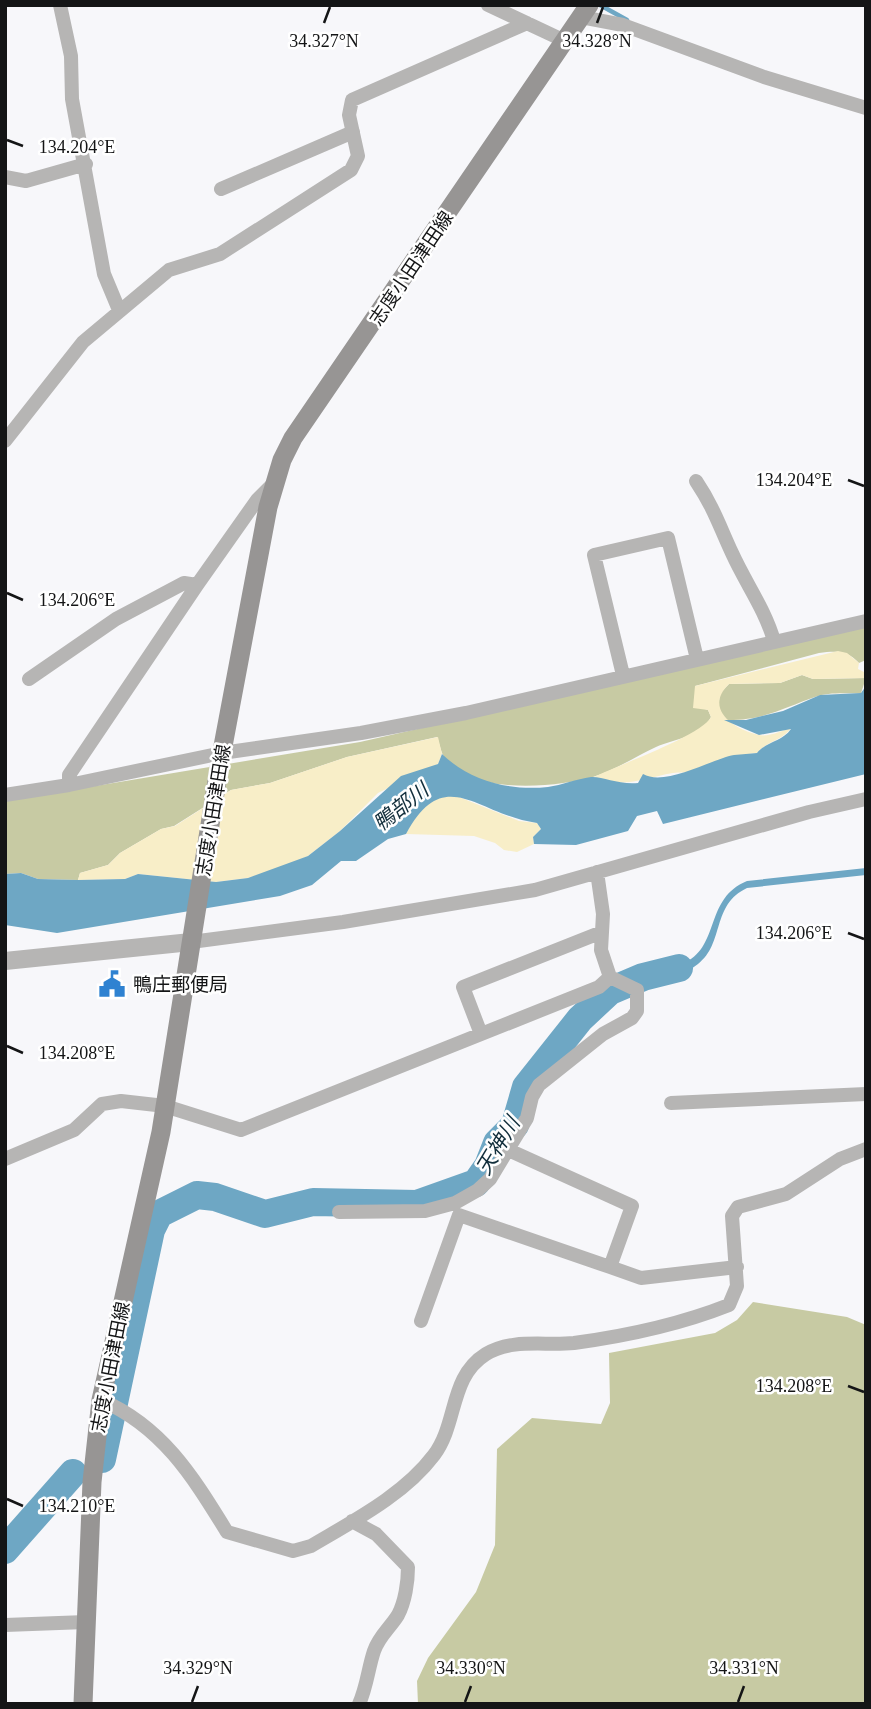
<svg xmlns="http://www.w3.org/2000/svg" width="871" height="1709" font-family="'Times New Roman','Noto Sans JP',serif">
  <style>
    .green { fill: #c7caa3 }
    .sand { fill: #f8eec8 }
    .water { fill: #6ea7c4 }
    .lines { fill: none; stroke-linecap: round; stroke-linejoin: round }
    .stream { stroke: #6ea7c4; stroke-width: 4.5 }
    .river { stroke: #6ea7c4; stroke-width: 28 }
    .minor { stroke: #b6b5b4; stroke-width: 14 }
    .tertiary { stroke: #b6b5b4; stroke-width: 18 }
    .secondary { stroke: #979594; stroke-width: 19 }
    .ticks { fill: none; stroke: #141516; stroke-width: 2.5 }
    .labels { text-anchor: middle; stroke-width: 5; stroke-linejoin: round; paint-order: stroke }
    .street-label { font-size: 19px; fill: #141516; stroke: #fff }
    .poi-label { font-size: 19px; fill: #141516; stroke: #fff; text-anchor: start }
    .water-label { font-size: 21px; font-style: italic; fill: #132f3c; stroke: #fff }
    .ticks-label { font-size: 18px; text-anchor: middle; fill: #141516; stroke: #fff; stroke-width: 5; stroke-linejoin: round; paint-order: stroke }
  </style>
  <rect width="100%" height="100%" fill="#f7f7fa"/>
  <path class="green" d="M866,627v33l-7,3c-12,-13 -23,-12 -40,-10l-124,33 7,22 6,2 3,7c-10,20 -37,22 -55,30 -21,10 -41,23 -63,30 -38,11 -130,19 -151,-24 -2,-5 -3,-11 -5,-16l-90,20 -77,26 -39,7 -57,36 -13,3 -41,24 -12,12 -28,8 -2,7 -40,-1 -17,-6 -16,1v-73l355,-59z
    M802,675l11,4 53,-1 -5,15c-13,1 -30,-1 -43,3 -36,12 -54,25 -94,24l-6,-11 2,-16 9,-9 51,-1z
    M753,1302l94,15 19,8v379h-448l-1,-23 11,-23 48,-66 19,-47 2,-96 35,-31 69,6 9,-21 -1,-50 106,-20 22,-13z"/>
  <path class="sand" d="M838,651l9,2 12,10 -1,6 8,4v5l-53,1 -11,-4 -22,8 -51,1c-25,24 3,45 30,51 10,2 23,-4 33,-8 -10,14 -25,14 -35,26 -29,3 -36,12 -62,18 -7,2 -15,1 -22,2 -30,5 -48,16 -79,4 24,-12 107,-41 117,-60l-3,-7 -15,-2 2,-22z
    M438,737l4,17 -4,10 -60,29 -38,38 -32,25 -22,10 -38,12 -32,4 -78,-8 -13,5 -47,1 2,-7 28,-8 12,-12 41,-24 14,-3 56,-36 39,-7 77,-26z
    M454,795l65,26 18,2 4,6 -8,8 1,7 -17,8 -13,-2 -9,-7 -21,-7 -68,-2c13,-25 19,-36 48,-39z"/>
  <path class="water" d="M866,686v88l-203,50 -6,-13 -20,5 -9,15 -52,14 -42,-1 -1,-7 8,-8 -4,-6c-60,-8 -92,-61 -131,11l-18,5 -32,22h-15l-29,24 -32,11 -223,37 -52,-8v-51l16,-1 17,6 40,1 47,-1 13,-5 78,8 32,-4 60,-22 32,-25 61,-55 37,-12 4,-10c28,27 67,37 106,33 14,-2 28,-8 43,-10 11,-1 28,8 47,6l5,-9c22,13 69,-15 91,-19 8,-1 16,-1 23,-2 10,-12 25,-11 34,-24l-32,6 -35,-15h22l37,-9 37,-16 41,-2z
    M866,868v7l-119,13c-36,17 -22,55 -49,76 -14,12 -35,15 -52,20l-3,-9c13,-4 30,-6 43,-13 34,-17 19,-64 61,-81z"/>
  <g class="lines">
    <path class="stream" d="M600,5l27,15"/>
    <path class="river" d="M102,1459l49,-229 8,-16 38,-19 18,2 50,17 48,-12 104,2 59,-21 12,-17 9,-23 18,-18 11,-38 54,-68 30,-28 33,-14 36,-9
      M5,1550l68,-77"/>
    <path class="minor" d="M60,5l11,51 1,43 32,175 15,36
      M488,5l77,36
      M581,17l42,8 141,52 102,31
      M5,177l21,4 60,-17
      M221,189l132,-57
      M5,441l78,-99 86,-72 51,-16 131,-84 7,-14 -9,-41 3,-15 175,-77
      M696,481c18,27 23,44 36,72 14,31 33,56 42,88
      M623,675l-29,-120 74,-17 29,121
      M29,679l87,-60 68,-36 13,2
      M69,785v-10l128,-190 60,-85 16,-16
      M5,795l64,-10 153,-32 139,-20 105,-20 400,-92
      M191,942l152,-20 192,-32 274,-78 57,-13
      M481,1034l-18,-47 139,-55
      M671,1103l195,-9
      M506,1149l126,57 -22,61 31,11 96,-11
      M5,1159l69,-29 28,-26 19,-3 44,5 76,24 358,-143 11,-10
      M339,1212l86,-1 30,-8 23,-13 12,-11 37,-61 5,-21 7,-12 64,-51 29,-16 5,-7v-21l-27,-13 -9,-27 2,-36 -6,-42
      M421,1321l38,-106 151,52
      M101,1400c62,27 92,77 126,132l66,19 18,-5c42,-25 93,-51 123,-91 24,-32 15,-78 52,-101 27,-16 58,-8 88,-11 52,-7 107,-19 155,-38l8,-19 -5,-70 6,-9 48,-13 54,-35 26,-10
      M352,1521l24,13 32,33c0,15 -3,35 -10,48 -8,13 -19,21 -24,36 -6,18 -7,35 -15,53
      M5,1625l81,-3"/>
    <path class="tertiary" d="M5,961l186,-19"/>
    <path class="secondary" d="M83,1704l9,-222 9,-82 60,-268 59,-370 48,-255 14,-47 11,-22 296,-433"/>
  </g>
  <path class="ticks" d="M324,23l6,-16M597,23l6,-16M7,140l16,6M848,480l16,6M7,593l16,7M848,933l16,6M7,1046l16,7M848,1386l16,6M7,1499l16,7M192,1702l6,-16M465,1702l6,-16M738,1702l6,-16"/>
  <defs>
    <symbol id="civic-bare" viewBox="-9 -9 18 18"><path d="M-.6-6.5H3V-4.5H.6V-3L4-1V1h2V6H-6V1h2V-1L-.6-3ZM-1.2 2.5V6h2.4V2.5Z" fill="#2f82d1" stroke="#fff" stroke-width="2.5" paint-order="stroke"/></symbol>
  </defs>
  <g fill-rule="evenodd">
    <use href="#civic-bare" x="93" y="965" width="38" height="38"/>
  </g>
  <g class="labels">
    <g class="street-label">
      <text transform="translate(411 268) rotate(-56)" y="7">志度小田津田線</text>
      <text transform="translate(213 810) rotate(-81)" y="7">志度小田津田線</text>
      <text transform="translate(110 1367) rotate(-79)" y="7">志度小田津田線</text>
    </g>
    <g class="poi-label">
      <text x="133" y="991">鴨庄郵便局</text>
    </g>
    <g class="water-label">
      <text transform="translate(401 807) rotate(-38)" y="7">鴨部川</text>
      <text transform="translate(498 1146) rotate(-59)" y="7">天神川</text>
    </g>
  </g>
  <g class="ticks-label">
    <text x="324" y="47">34.327°N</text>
    <text x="597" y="47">34.328°N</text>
    <text x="77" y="153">134.204°E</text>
    <text x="794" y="486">134.204°E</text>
    <text x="77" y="606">134.206°E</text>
    <text x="794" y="939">134.206°E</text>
    <text x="77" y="1059">134.208°E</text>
    <text x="794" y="1392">134.208°E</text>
    <text x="77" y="1512">134.210°E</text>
    <text x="198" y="1674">34.329°N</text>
    <text x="471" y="1674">34.330°N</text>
    <text x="744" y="1674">34.331°N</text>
  </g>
  <rect width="871" height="1709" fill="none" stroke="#141516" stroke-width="14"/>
</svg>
